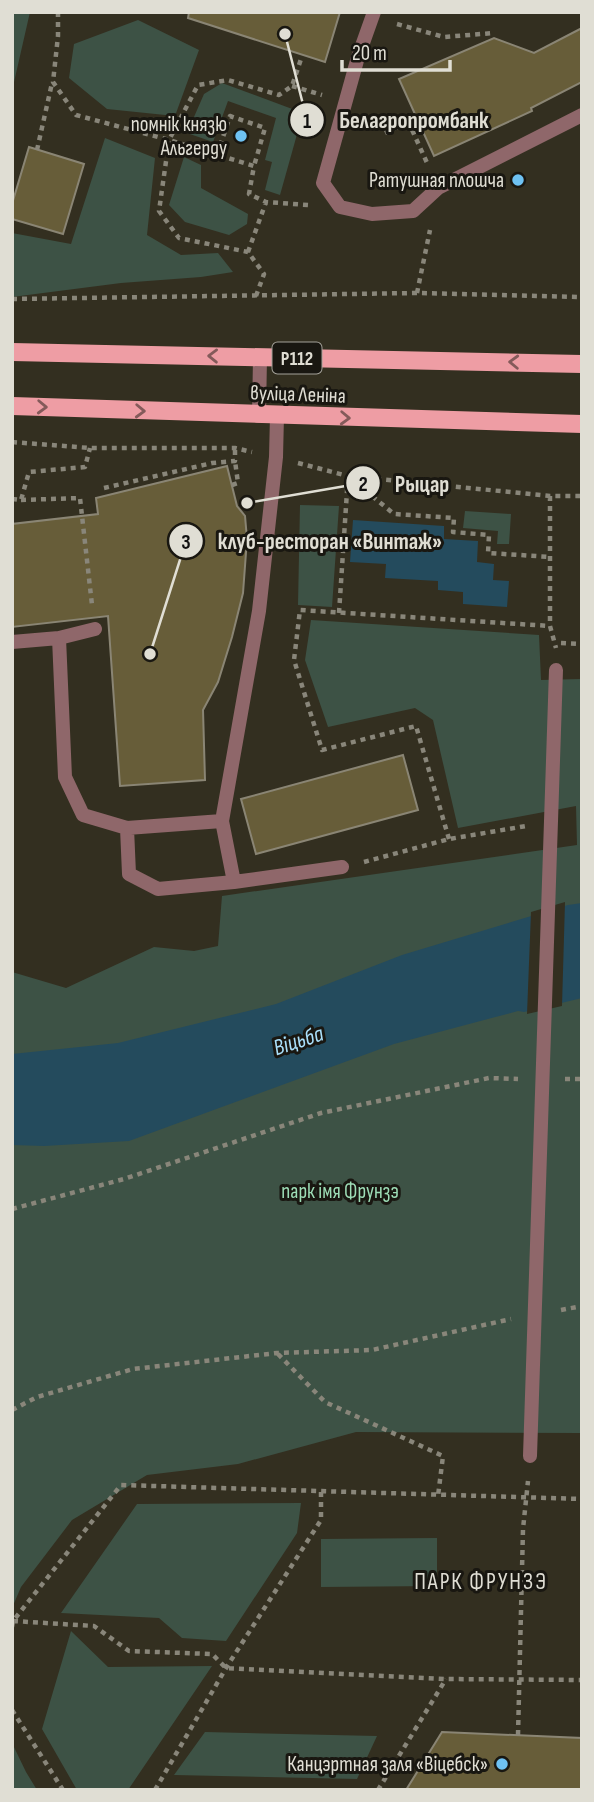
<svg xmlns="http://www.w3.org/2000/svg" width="594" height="1802" font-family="'Sofia Sans Condensed',sans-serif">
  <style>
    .green { fill: #3d5245 }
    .water { fill: #244b5d }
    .pier { fill: #332f20 }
    .building { fill: #675d39; stroke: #8a8574; stroke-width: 2 }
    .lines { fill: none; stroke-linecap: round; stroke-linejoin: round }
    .path { stroke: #89867a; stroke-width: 4.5; stroke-dasharray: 5 5; stroke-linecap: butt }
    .service { stroke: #8f676a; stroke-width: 14 }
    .minor { stroke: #8f676a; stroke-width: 14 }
    .primary { stroke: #ee9da4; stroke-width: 18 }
    .pedestrian-bridge { stroke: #8f676a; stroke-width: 14 }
    .oneway { stroke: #845a5a }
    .poi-dot { fill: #6ec2f3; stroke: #191711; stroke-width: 2.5 }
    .labels { text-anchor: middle; stroke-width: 6; stroke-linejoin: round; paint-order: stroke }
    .shield { fill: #191711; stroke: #a4a29a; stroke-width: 2 }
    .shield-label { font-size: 19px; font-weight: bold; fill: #e0ded4 }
    .poi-label { font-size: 21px; fill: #e0ded4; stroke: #191711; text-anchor: end }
    .street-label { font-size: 21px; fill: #e0ded4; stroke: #191711 }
    .park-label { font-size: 21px; fill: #9dddb6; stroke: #191711 }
    .water-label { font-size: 23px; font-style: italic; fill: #aae0fb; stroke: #191711 }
    .neighbourhood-label { font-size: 23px; letter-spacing: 2px; fill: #e0ded4; stroke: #191711 }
    .leader { fill: none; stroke: #e0ded4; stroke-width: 2.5 }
    .callout-dot { fill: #e0ded4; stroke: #191711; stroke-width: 2.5 }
    .mark-label { font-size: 21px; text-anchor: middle; font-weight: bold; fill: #111 }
    .callout-label { font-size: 23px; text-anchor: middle; font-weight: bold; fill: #e0ded4; stroke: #191711; stroke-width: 6; stroke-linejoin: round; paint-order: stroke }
  </style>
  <rect width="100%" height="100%" fill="#332f20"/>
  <path class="green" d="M12,12h18l-18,79z
    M138,20l61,30 -24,66 -68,-7 -38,-31 5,-34z
    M222,83l81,30 -23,82 -15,-5 7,-28 -7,-2 11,-42 -48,-17 -15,41 -26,-9 17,-39z
    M105,138l50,20 -8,77 34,20 37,-2 15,19 -32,5 -80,6 -109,14v-64l59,11z
    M184,157l17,8v23l47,26 -1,10 -18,11 -44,-13 -16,-17z
    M300,505l39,1 -7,101 -34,-2z
    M465,511l46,3 -2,30h-12l1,-13 -35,-3z
    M311,620l228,15 2,45 41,-1v754l-226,-1 -118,32 -91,11 -75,45 -51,67 -9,21v-636l54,16 88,-41 40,4 24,-5 4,-50 355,-51 -1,-39 -118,22 -25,-108 -18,-12 -87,19 -23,-67z
    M301,1503l-4,30 -71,108 -44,-3 -23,-20 -98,-5 76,-109z
    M437,1538v48l-116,1v-48z
    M71,1631l37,36 104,-1 -84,124h-51l-35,-61z
    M205,1732l172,4 -20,43 -183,-4z
    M12,1743l14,29 11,18h-25z"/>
  <path class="water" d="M353,520l91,6v13l34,2 -1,21 17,2 -1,16 16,1 -2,26 -44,-3v-12l-25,-2v-9l-53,-3 1,-14 -36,-2z
    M582,903v95l-58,14 -6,-1 -124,33 -265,97 -85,5 -32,-1v-91l106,-11 158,-39 126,-49 166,-50z"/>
  <path class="pier" d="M565,902l-3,104 -35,8 4,-102z"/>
  <path class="building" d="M189,12h151l-15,50 -137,-44z
    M582,28v54l-51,26 1,3 -98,45 -35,-77 95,-41 40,15z
    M29,147l55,17 -21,70 -51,-15v-15z
    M227,466l10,40 8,10 2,23 -4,54 -11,44 -14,45 -15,28 2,70 -85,6 -12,-170 -96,11v-103l86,-10 -2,-16z
    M403,755l15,55 -162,44 -15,-55z
    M442,1732l140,6v52h-176z"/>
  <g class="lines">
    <path class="path" d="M58,12v24l-5,46 23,33 93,25 85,26 -5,28 17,8 42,3
      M397,24l47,13 50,-4
      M292,86l30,9
      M408,121l20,44
      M385,133l31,-15
      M37,150l15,-67
      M217,155l13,-39 35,12 -11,38
      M248,252l18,-50
      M417,293l13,-63
      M256,296l8,-22 -16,-22 -69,-14 -20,-27 10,-71 29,-55 30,-5 51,15 13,-9 10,-30
      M12,299l405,-6 165,4
      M12,442l78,6h145l17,4
      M298,463l50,13 202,20h32
      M349,477l45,37 60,4 -1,14 36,3 -1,18 63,4
      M232,485l6,-2 -3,-22
      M104,488l108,-25 23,-2v-13
      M550,496v130l6,22
      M12,499l9,1 8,-28 56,-5 5,-19
      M21,500l59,-2 12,107
      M339,613l9,-137
      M561,643l21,1
      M449,839l-33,-113 -94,24 -28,-90 6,-50 250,16
      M364,862l85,-23 77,-13
      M565,1079h17
      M12,1209l112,-30 197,-66 168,-35 29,1
      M561,1310l21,-4
      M278,1354l47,48 118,54 -5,40
      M12,1410l25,-13 96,-28 144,-16 95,-3 139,-31
      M13,1621l81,5 35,25 83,3 14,14 220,11 136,1
      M12,1627l1,-6 108,-136 461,14
      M12,1710l51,80
      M518,1735l5,-206 5,-48
      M155,1790l71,-122 95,-148v-28
      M378,1790l68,-111"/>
    <path class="service" d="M277,416l-1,41 -17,154 -37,210 12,61 108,-15
      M59,638l6,139 18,38 44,13 95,-7
      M12,642l47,-4 36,-9
      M127,828l2,46 29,15 76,-7"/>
    <path class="minor" d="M374,12l-16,45 -35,126 17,24 32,7 41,-3 25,-23 144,-73
      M259,416l1,-59"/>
    <path class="primary" d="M12,352l570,12
      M12,406l570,18"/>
    <path class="pedestrian-bridge" d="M530,1456l26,-786"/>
  </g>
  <defs><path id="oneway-chevron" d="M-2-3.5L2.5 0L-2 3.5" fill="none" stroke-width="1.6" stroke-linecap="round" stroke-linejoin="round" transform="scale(1.75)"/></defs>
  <g class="oneway">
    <use href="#oneway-chevron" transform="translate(213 356) rotate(-179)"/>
    <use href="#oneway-chevron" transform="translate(514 362) rotate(-178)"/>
    <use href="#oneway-chevron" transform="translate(42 407) rotate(2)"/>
    <use href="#oneway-chevron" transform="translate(140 411) rotate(2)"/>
    <use href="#oneway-chevron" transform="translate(345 418) rotate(2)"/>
  </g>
  <g class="poi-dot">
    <circle cx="241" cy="136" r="7"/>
    <circle cx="518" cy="180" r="7"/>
    <circle cx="502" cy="1764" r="7"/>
  </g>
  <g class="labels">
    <rect class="shield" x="272.5" y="342.5" width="49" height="31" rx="5"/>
    <g class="shield-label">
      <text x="297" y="365">Р112</text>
    </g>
    <g class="poi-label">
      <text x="227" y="131">помнік князю<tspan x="227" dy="24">Альгерду</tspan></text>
      <text x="504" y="187">Ратушная плошча</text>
      <text x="488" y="1771">Канцэртная заля «Віцебск»</text>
    </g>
    <g class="street-label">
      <text transform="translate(298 394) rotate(2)" y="7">вуліца Леніна</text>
    </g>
    <g class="park-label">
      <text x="340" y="1198">парк імя Фрунзэ</text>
    </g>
    <g class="water-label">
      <text transform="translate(298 1040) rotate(-18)" y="8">Віцьба</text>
    </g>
    <g class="neighbourhood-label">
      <text x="481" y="1589">ПАРК ФРУНЗЭ</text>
    </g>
  </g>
  <path class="leader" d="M285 34L307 120M247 503L363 483M150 654L186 541"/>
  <g class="callout-dot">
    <circle cx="285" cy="34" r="7"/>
    <circle cx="247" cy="503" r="7"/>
    <circle cx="150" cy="654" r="7"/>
    <circle cx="307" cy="120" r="18"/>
    <circle cx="363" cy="483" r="18"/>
    <circle cx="186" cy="541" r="18"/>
  </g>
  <g class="mark-label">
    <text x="307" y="128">1</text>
    <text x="363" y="491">2</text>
    <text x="186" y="549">3</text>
  </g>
  <g class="callout-label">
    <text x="414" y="128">Белагропромбанк</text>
    <text x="422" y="492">Рыцар</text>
    <text x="330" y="549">клуб-ресторан «Винтаж»</text>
  </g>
  <rect width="594" height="1802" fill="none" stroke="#e0ded4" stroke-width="28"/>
  <path d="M342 60v10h108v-10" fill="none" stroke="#e0ded4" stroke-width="3.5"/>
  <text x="352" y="60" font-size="21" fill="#e0ded4" stroke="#191711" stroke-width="5" paint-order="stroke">20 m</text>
</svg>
